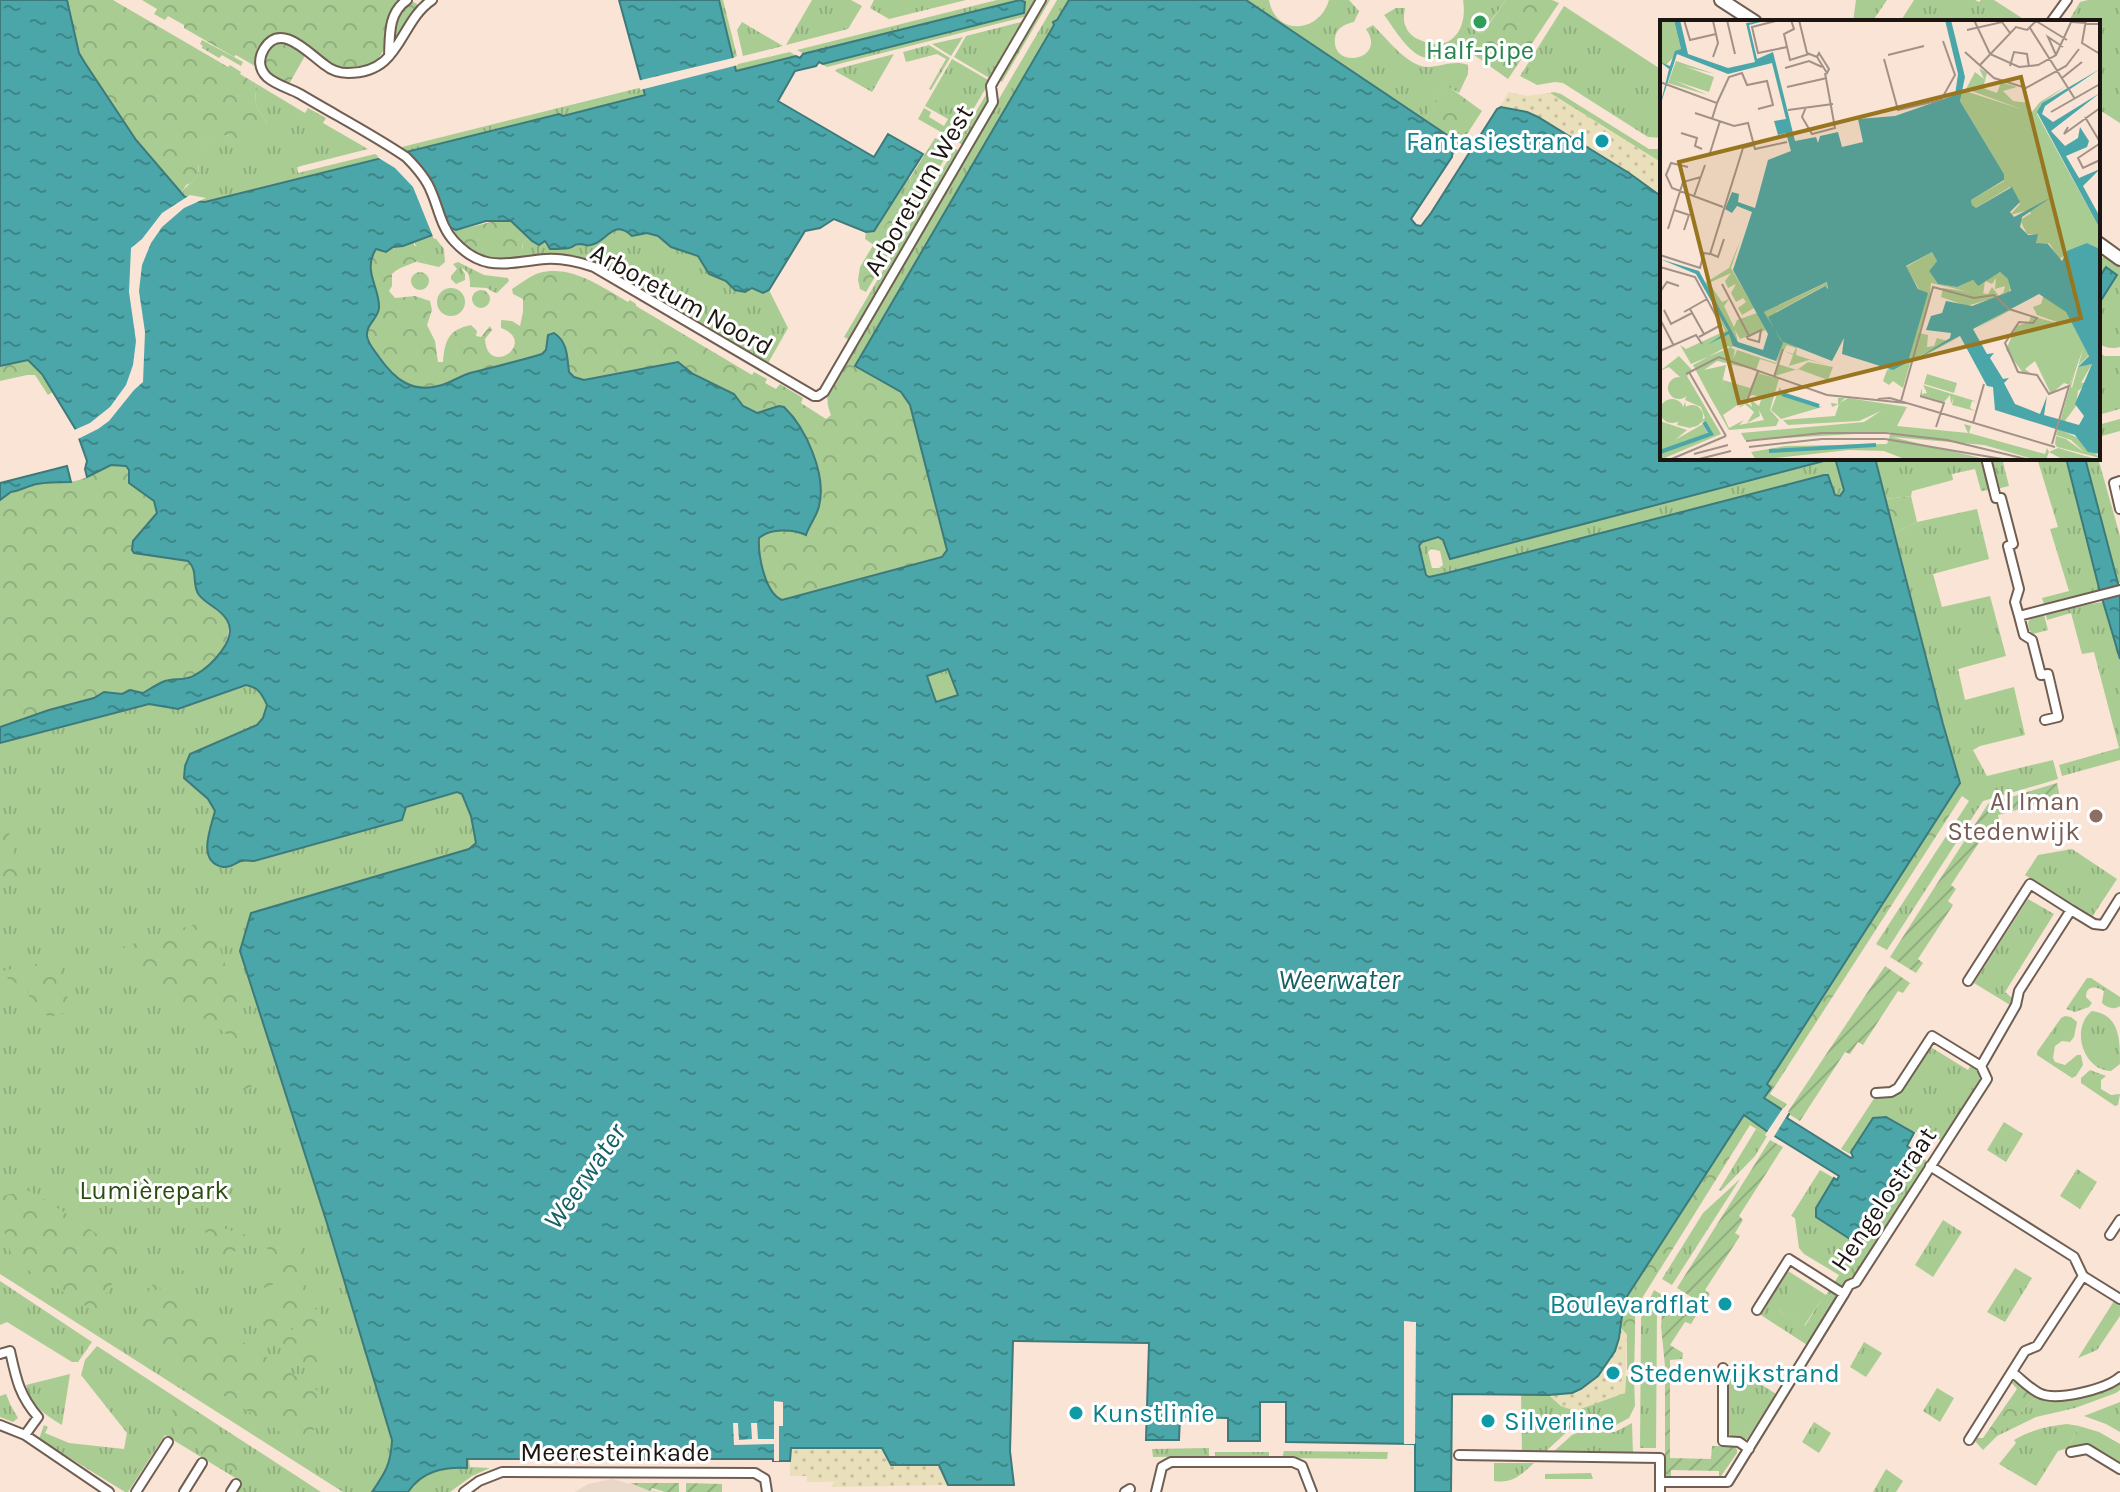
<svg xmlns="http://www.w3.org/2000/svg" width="2120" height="1492" font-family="Karla,sans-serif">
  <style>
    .medical { fill: #e9d8c7 }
    .grass { fill: url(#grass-tufts); fill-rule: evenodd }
    .forest { fill: url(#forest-crowns) }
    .sand { fill: url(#sand-dots) }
    .garden { fill: url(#garden-furrows) }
    .pitch { fill: #a9cc93 }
    .water { fill: url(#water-ripples); stroke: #3c7a7b; stroke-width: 2; fill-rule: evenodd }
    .pier { fill: #fae4d6 }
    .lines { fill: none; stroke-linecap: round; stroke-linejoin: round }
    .street-casing { stroke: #705e52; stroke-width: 12 }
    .secondary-casing { stroke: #705e52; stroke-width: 16 }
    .street { stroke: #fff; stroke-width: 8 }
    .secondary { stroke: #fff; stroke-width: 12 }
    .leisure-dot { fill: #2e9e5b; stroke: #fff; stroke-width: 3 }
    .culture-dot { fill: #0f9aa8; stroke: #fff; stroke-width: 3 }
    .education-dot { fill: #8d6e63; stroke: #fff; stroke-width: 3 }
    .labels { text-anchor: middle; stroke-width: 6; stroke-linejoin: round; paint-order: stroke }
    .leisure-label { font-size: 26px; fill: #27864d; stroke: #fff }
    .culture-label { font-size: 26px; fill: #0d838f; stroke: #fff; text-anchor: start }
    .street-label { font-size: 26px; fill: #1d1511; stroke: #fff }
    .education-label { font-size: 26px; fill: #785e54; stroke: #fff; text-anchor: end }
    .park-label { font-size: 26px; fill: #2d4d13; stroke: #fff }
    .water-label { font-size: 28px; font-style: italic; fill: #156163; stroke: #fff }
    .inset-river { fill: none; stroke: #4aa6a8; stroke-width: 4 }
    .inset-road { fill: none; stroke: #a29187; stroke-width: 2 }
    .view { fill: #98751f; fill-opacity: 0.15; stroke: #98751f; stroke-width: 4 }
    .inset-edge { fill: none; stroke: #1d1511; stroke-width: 4 }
  </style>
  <defs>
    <pattern id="grass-tufts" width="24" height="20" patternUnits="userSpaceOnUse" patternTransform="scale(2)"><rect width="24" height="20" fill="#a9cc93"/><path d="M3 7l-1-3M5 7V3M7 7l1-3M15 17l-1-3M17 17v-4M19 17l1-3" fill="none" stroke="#91ae7e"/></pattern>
    <pattern id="forest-crowns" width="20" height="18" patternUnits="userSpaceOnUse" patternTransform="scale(2)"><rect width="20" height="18" fill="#a9cc93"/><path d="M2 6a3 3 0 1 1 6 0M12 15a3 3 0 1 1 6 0" fill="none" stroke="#91ae7e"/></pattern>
    <pattern id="sand-dots" width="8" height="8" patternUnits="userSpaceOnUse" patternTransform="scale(2)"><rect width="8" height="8" fill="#e9dfba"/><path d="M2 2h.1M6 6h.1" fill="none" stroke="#c7be9f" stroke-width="1.8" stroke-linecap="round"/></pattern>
    <pattern id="garden-furrows" width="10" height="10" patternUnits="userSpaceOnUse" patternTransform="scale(2)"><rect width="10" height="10" fill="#a9cc93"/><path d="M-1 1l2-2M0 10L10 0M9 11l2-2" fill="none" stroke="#91ae7e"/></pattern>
    <pattern id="water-ripples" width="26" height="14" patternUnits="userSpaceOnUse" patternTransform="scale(2)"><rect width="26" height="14" fill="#4aa6a8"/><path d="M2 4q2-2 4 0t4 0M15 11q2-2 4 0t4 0" fill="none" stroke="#3d8687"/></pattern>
  </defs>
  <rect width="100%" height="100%" fill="#fae4d6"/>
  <path class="medical" d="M612,1479l49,13h-86l13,-8z"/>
  <path class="grass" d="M719,0h4l14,56 -4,2z
    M812,0h39l11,6 -14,23 -62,16z
    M874,0h92l-77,19 -19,-11z
    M997,0h23l-216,54 -7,-4z
    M1022,0h15l-9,16 -201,51 -9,-5 5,2 200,-51 2,-11z
    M1045,0h5l-48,82 -4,-2z
    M1057,0h12l-212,361 7,10 -18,-11z
    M1246,0h23c6,36 50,34 60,0h20l10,11 -5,11c-9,2 -18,6 -19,16 -4,33 53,22 31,-9l7,-4c14,14 36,43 56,42 14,-1 25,-7 39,-2v9l-9,19 -14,-8 -20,35z
    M1463,0h43l-14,19 -13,-8 -10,15 9,6 -11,18c-13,1 -25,7 -38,8 -19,0 -34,-29 -45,-43l12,-7h9c-1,6 -2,14 1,19 2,6 8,11 14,13 31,14 48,-11 43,-40z
    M1856,0h31l-15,22h-19z
    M1914,0h61l4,2 2,-2h13l34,22h-97l-8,-3 -6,3h-17z
    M2088,0h32v123l-22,-14v-87h-30l12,-20z
    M1564,6l98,64v68l-14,-1 -85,-54 -8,-1 -18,3 -17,-9z
    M1025,21l-34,58 -37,-22 12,-21z
    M742,22l41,24 -40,10 -6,-26z
    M963,37l-12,19 -19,-12z
    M202,40l41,22 -2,4 -19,-11 -3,3 -17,-10 1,-2 -3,-2z
    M929,45l21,13 -19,32 -2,-1 17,-30 -9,-5 -31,8 -3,-10z
    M790,52l10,6 -4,-2 -61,15 -1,-6z
    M894,54l-22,38 -37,-21 2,-2z
    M952,59l38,22 -35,59 -37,-21 6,-11 7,4 -2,5 15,9 4,-7 -23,-13z
    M255,83l50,30 3,-5 18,10 -3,5 45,26 -71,18 1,6 77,-19 7,5 -172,43c-11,1 -21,-1 -28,-8 3,-9 8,-9 13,-15 5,-7 3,-13 4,-20 2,-10 8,-17 15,-25l12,1 24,7 17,-18 -11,-19z
    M643,87l3,8 -83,21 -5,-2 -153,38 -7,-4z
    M1554,92l7,2 88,55h13v14l-112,-70z
    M987,93l2,9 -25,44 -6,-4z
    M955,148l5,4 -110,188 -6,-3z
    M909,177l2,5 -3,6 -34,57 -9,-6 1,-7 8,-1z
    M620,229l7,2 5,5 15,-3 11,3 13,11 27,9 11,18 17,7 9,9 10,2 7,-4 11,5 6,-3 19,38 -21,37 -180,-104 -83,1c9,-7 19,-6 19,-19l6,-5 3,3 13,-1v4l5,5 22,-2 7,-3 8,1 10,-2 12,-10z
    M433,235l11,14 1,13 -6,5 -22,-5 5,-4 -8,-16z
    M2105,254l15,11v82c-8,2 -15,1 -22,-4v-38l19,-30 -11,-7 -8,12v-16z
    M458,262l26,13 24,3 1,3 -12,12 -4,-1 -6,-4 -17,-1c0,-8 0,-16 -9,-19l4,6v6l-9,4 -5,-5v-3l6,-7 -4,-5z
    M411 281a9 9 0 1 1 18 0a9 9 0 1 1-18 0Z
    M472 299a9 9 0 1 1 18 0a9 9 0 1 1-18 0Z
    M2098,353l7,3h15v53l-22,6z
    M2120,419v12l-22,6v-12z
    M1824,458h11l9,32 -4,6h-5l-6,-21h-5l-395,102c-7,-6 -10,-21 -10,-31l3,-4 16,-5 5,3 7,19 374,-98zM1431,549l9,2 3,14 -4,3h-7l-4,-16z
    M1875,458h107l8,32 -9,1 -6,-22 -23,5 1,6 -41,11 -1,5 -25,3z
    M1989,458h13l7,28 -13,3z
    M2037,458h29l33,130v3l-54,16 -3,-9 27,-7 -19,-62 8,-2z
    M2085,458h13l22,78v47h-2z
    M1977,509l12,50 -56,15 9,33 48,-11 16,60 -48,13 7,31 49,-13 11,48 -45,11 -7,4 14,26 66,-16 5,19 -75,22 -96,149 -11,-6 93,-143 -7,-5 -67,-263 22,-11z
    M2103,602l17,57v101l-58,16 -3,-11 60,-17 -25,-96 -12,2 -11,-41 -24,7 -2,-9z
    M2044,615l4,15 -15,4 -4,-4 -1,-8 3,-4z
    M949,668l9,27 -22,7 -9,-26z
    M246,685c12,2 16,9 21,20l-4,13 -6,7 -67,29 -3,28 21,17 7,12c-5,21 -14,32 -1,51l18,4 8,-5h15l146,-41 4,-13 52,-15 5,2 9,22 5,27 -7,7 -218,63 -11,38 86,269 66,220c-1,24 -7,33 -20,52h-29l-343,-218v-531l149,-39 30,5z
    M2072,849l45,30 -25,38 -67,-42 13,-20z
    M2028,899l26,15 -49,78 7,6 -2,7 -36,-22z
    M2087,978h4l29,19v9c-5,4 -13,2 -18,-3l2,-12c-8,-5 -18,-6 -18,6l6,6 -3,4 -14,5 -9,-3z
    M2092,1011c28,4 28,28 28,53l-9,7c-28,-1 -41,-43 -19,-60z
    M2065,1016l6,1 6,5 -3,15 -4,5 -8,-1 -7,5 -2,12 2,4 10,3 12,-10h4l2,10 -7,11 -4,2 -35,-23v-3l24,-34z
    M1929,1046l39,24 3,-5 8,6 1,9 -38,61 -15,-9c-23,4 -30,-16 -54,-14l-23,36 -9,-5 34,-52 19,-3 8,-4z
    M2090,1070l16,6 -5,4v9l10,6 9,-1 -2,11 -3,1 -34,-23v-5z
    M2004,1122l19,12 -17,28 -19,-12z
    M1756,1129l11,7 -12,20 -34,35 -2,-1z
    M1917,1153l12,10 -77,117 -8,8 -10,-5 5,-8 -35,-21 -5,-6 -4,-30 -4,-2 29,-46 14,8 -18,30 47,31z
    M2077,1169l20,13 -17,27 -20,-13z
    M1740,1179l-68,106 -10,-6 41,-66z
    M1943,1220l19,12 -29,45 -18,-12z
    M2015,1268l17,10 -27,44 -18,-10z
    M1788,1271l38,24 4,-6 4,2 2,8 -29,46 -46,-30zM1821,1300l-16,26 -27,-16z
    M0,1281l92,61 -14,20h-6l-65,-40 -7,3z
    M1654,1290l10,6 -7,13 -1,139h-16l1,-130z
    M2114,1301l6,4v11l-23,34 -19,8z
    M1627,1335h8l-1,35h-7z
    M1864,1342l18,11 -16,24 -16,-10z
    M97,1346l224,146h-85l6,-10 -77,-47 -37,57h-3l-86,-53 5,-14 4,2 -3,6 24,10 55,6 3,-16 -46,-58 4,-15z
    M1734,1367l42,27 -29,45 -16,-1 -3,-7 1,-54 5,-1z
    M70,1374l-8,51c-17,-10 -31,-20 -36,-40z
    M1626,1376l8,1 1,29 -6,12 -13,7 -45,3 -28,26h-21l-1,-60 28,1 12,11 64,-13z
    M2120,1384v6l-4,3 -41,15 -39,9 -41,20 41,-40c16,7 70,-2 84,-13z
    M1937,1388l17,10 -14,24 -17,-11z
    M6,1394l5,12 7,12 -5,4 -13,-5v-21z
    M2120,1402v30l-14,-8 -22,-8z
    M1814,1422l17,11 -12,20 -17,-11z
    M1632,1423l1,32 -82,-1 21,-19 5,-2 38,-1z
    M2067,1424l12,2 -11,22 -10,3 -22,35 -37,-22 17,-21 -2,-3c17,-10 33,-14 53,-16z
    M1209,1448v8l-56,1 -1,-8z
    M1284,1451l104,1 -1,7 -105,-1z
    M1215,1452h54v5h-54z
    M467,1459h2l1,8 20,1 -18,8 -22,16h-42c14,-21 35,-25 59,-24z
    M1494,1463h40c-13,12 -22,21 -40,18z
    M1886,1469l17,12 -7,11h-23z"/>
  <path class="forest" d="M67,0h46l115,67 2,-2 11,7 -1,2 15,9 1,22 11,19 -5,10 -12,9 -24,-8h-12c-7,7 -12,13 -14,23 -3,12 1,22 -14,27l-5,9 -45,-54 -51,-77 -6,-10z
    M142,0h259c-21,20 -4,59 -38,67 -43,11 -49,-32 -79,-32 -4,0 -8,2 -13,3l-13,30 -22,-13 -2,2 -50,-29v-3l-16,-9 -3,4 -11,-6 3,-5z
    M1506,0h46l7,3 -51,76 -41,-29 11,-18 4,2z
    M412,1l8,5 -28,43c2,-20 3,-36 20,-48z
    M279,42l12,1 15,11 -17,30c-6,-3 -14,-5 -19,-9 -13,-12 -4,-28 9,-33z
    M1445,84l37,27 -30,46 1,-11 -28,-26z
    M935,138l17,8 -86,146 -6,-3 -2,-9 2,-13 48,-79 3,-6 -1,-4z
    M500,220l14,2 15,16 -6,5 -2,10c-4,3 -13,8 -17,8 -21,3 -43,-18 -54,-32l7,1z
    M414,242v3l7,5 1,9c-10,6 -21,6 -30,15v12l-3,5 6,7 20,-2 15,5 2,9 -5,15 8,16 3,21h5c2,-22 5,-32 28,-37l6,6 -1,5 5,1 9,-11 2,4 -7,9c2,40 54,3 16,-11v-8l11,1 8,5 3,-14v-13l-10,-5 -1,-5c8,-5 18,-13 27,-16 32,-9 63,14 89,29l2,-2 6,4v2l116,69 2,-3 13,7 -2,4 11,6 4,-5 23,14 -2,5 25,16 5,-4c-10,-23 3,-35 15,-55l55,32 9,13 37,145 -4,7 -161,43c-17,-7 -24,-44 -23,-62 11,-10 34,-8 47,-3l14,-49 -3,-15 -5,-21 -33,-44 -22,7 -14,-7 -9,-12 -41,-20 -15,-12 -94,18 -10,-3 -5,-5 -3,-24 -8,-13h-10l-2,15 -3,4c-24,7 -48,13 -72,19 -11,3 -19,8 -29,12 -29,9 -47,-5 -62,-28 -5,-6 -11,-13 -13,-21 -1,-11 9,-17 11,-28 3,-20 -16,-37 -2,-59l27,-3z
    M437 302a14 14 0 1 1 28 0a14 14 0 1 1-28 0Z
    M28,360l14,14 12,17 -6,4 -13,-20h-8l-27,6v-15z
    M111,465l15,1 3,4v13l25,18 3,12 -6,7 41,44 3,7v14l11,17 21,17 2,7 -2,14 -10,19 -21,16 -7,3 -23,3 -23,12 -13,-3 -8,4 -19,-2 -9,6 -45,12 -49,17v-227c12,-8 27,-16 42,-17 11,-1 22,0 33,-2 13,-3 24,-10 36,-16z
    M1911,496l6,26 -22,11 -9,-34z
    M1960,783l2,13 -192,298 17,10 -5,6 -18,-11 6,-11 -4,-3z
    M0,799l20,76 -5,6 -15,4z
    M208,920l3,11 5,5 37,115 -149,-98z
    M65,958l-9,25 21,26 -28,8 -19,-17 -2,-10 -28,-16 3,-3z
    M251,1067l5,12 -7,11 -16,-5 4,-13z
    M1744,1115l24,17 -1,4 -17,-11 -111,178 -4,13v19h-8l-6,-7 3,-27z
    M25,1190l4,1 16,9 84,55 -32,54 -3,2 -81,-50 -13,-44v-20z
    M202,1222l44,13v10l-31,17z
    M277,1237l21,7 9,27 -43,17 4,-47z
    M189,1255l15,26v2l-34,-20z
    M305,1282l5,18 -36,32 -13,-8 2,-25z
    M153,1284l167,108 -10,59 -186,-119z
    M319,1307l6,31 -43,8 -2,-6z
    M329,1344v13l-9,17 -34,-22z
    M2016,1381l20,16 -53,53 -8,-9 2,-3h6l34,-49 -6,-7z
    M172,1407l92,60 -15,14 -73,-46z
    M2079,1426l20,6 21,12v20l-33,-20 -19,4z
    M1591,1473l2,6h-48v-5z"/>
  <path class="sand" d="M1509,92l18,4 23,-3 112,70v34l-33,-24 -91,-56 -11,-5 -29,-3z
    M1621,1328l6,7 -2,58 -50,18 -14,-5 -12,-11c6,-1 14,-1 20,-2 27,-6 48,-39 52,-65z
    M790,1448h92l9,17h48l9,20 -117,2 3,-5h-27v-6h-17z"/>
  <path class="garden" d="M2057,783l3,15 -62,17 3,16 -4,3 -9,-5 -37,56 5,4 -8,12 5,4 -35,54 5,4 -7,10 -26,-16 98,-153z
    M1885,966l25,17 -7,10 -5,-2 -35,54 -5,-3 -8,12 -5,-2 -45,69 -13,-8z
    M1770,1140l13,7 -44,69 4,4 -8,13 5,3 -35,54 5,4 -7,10 -26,-16z
    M1670,1297l27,17 -6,10 -6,-2 -15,23 13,8 -1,6 -12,1v98l41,1 1,-13h20l5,3v4l-18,26v-8l-48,-1v9l-4,-1 -2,-9v-103l-4,-40 1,-12z
    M630,1483h49v9h-14l-13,-4 -2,3z
    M686,1483l36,1v8h-36z"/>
  <path class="pitch" d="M1479,11l13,8 -10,15 -13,-8z
    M1793,1283l28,17 -17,26 -26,-16z"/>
  <path class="water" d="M0,0h67l12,53 6,10 51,77 48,56 9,5 12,1 354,-88 4,2 82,-21 -26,-95h100l17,71 60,-15 4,2 3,-4 217,-54 5,2 -1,11 -201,51 -4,-2 -3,4 -21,5 -17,30 96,56 14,-23 35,20 -49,77 -8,1 -32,-13 -14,9 -15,3 -36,59 -6,3 -11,-5 -7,4 -10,-2 -9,-9 -17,-7 -11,-18 -27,-9 -13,-11 -11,-3 -15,3c-18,-17 -24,3 -38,8 -8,3 -6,1 -13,0 -9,0 -4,2 -12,4 -6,1 -13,1 -19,1l-5,-8 -6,4 -7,-4 -21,-20h-25l-30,9 -5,-2 -48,18 -10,1 -7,5 -10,-3c-14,22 4,38 3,59 -1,11 -13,16 -12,28 1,8 8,15 12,21 16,23 34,37 63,28 10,-3 18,-9 28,-12 24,-6 49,-12 72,-19l4,-4 2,-15 6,-2c14,9 13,24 15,39l5,5 10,3 94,-18 15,12 41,20 9,12 14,7 22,-7 5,1c22,21 43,68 35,99 -2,10 -10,19 -13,29 -13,-6 -36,-7 -47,3 -1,18 6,55 23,62l160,-43 5,-7 -37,-145 -9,-13 -46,-26 199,-341 -1,-3 4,-2 12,-20h177l201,135 6,11 -1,11 -41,62 5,6 5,1 10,-13 66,-104 4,-2 26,5 11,5 91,56 33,24v261h162v3l-374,98 -7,-19 -5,-3 -16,5 -3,4 7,29 3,2 18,-4 377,-98h4l7,20 5,1 4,-6 -9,-32h40l68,266 17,59 -193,301 4,4 -7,10 25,16 -2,4 64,40 2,-1 -2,-5 22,-34 13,-1 28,16 -7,13 10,7 -54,86 -10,2 -37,-24v-9l18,-30 3,2 2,-4 -71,-44 -24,-17 -120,186 -5,37 -4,13 -17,25 -17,13 -9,4 -23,2 -97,-1 -1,98h-36v-48l-129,-2v-40h-26v39h-32v-23l-48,-1 -1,23h-33l3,-97 -136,-2 -3,110 4,34h-66l-9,-20h-48l-9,-17h-91l-1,13h-17v-2h-306v9c-24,-1 -45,3 -59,24h-36c13,-19 19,-28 20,-52l-66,-220 -86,-269 11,-38 218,-64 7,-6 -5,-27 -9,-22 -5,-2 -51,15 -4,13 -148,41c-4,0 -8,-1 -13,0 -6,2 -10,7 -18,6 -27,-5 -12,-40 -8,-56l-7,-12 -24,-21 1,-12 5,-12 67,-29 6,-7 4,-13c-5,-11 -9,-18 -21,-20l-68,24 -29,-5 -149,39v-16l49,-17 45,-12 10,-6 18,2 8,-4 13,3c7,-4 14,-9 22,-12 10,-3 21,0 30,-6 15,-8 44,-36 32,-55 -6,-11 -20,-15 -28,-25 -8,-11 0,-24 -11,-34l-54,-8 -2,-3 1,-9 24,-28 -3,-12 -25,-18v-13l-3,-4 -15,-1 -24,12 -2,-8 2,-8 -11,-31 -34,-56 -14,-14 -28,6zM948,669l10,26 -22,7 -9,-26z
    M2106,267l11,8 -19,30v-25z
    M2066,458h19l35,133v68l-21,-71z
    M67,466l4,16c-11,0 -23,0 -34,2 -10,2 -17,7 -26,8l-11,8v-17z"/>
  <path class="pier" d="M737,57l1,8 -98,25 -3,-9z
    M402,149l15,13 10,11 11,23 6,21 10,16 -3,-1 -17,7 -21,-52 -18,-19 -18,-11z
    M190,195l16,3 -22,10 -22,19 -11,16 -9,22 -3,26 6,41 -2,50 -9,8 -25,31 -11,8 -22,11 -4,-9 18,-8 20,-16 16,-22 7,-20 3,-24 -7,-49 2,-44 11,-9 20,-26z
    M1783,1108l6,4 -17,28 -7,-5z
    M1404,1321l12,1 -1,122h-11z
    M774,1401l9,1v24h-4v35h-5v-17l-40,1 -1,-22h5l1,17 13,-1 -1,-16h6l1,16h16z"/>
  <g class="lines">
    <defs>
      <path id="street" d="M432,0c-34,23 -30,73 -84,73 -8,0 -17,-3 -23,-8 -16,-11 -44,-44 -61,-16 -6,10 -5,20 3,28 9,8 22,11 33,17 35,21 72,40 106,63 10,10 20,21 25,34 8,18 10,36 23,50 30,33 55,21 92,18 17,-1 33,3 48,8l220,129h4l6,-4 169,-290 -2,-16 2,-4 48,-82
        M2051,22l16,-22
        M389,56c1,-21 -1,-43 18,-56
        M1986,458l10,40h5l12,46 -5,2 11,43 -4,13 4,14 5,19 8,5 9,35 7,-1 10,43 -13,3
        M2120,481l-6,2 6,26
        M2019,616l101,-26
        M1968,981l62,-97 41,26
        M1876,1093l15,-1 7,-4 34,-52 49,30
        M1930,1166l144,91 9,19 37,23
        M2110,1235l10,-15
        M1757,1310l32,-51 55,35
        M0,1354l10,-3c6,27 9,44 28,66l-13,18
        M1723,1368v73l16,1 10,7
        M2013,1373c8,6 16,15 26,20 17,9 67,-4 81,-16
        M0,1425l25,10 84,57
        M1969,1440l56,-89 12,-5 46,-70
        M2071,1452l16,-3 33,20
        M1459,1455l201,3v34
        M1660,1482h68l116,-188 5,-9 7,-3 131,-203 -6,-13 35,-61 3,-14 52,-81 23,14 9,1 17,-27
        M136,1492l32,-50
        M184,1492l18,-29
        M231,1492l5,-8
        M464,1492l15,-11 23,-9 253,1 10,6 2,13
        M1125,1492l5,-3
        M1156,1492l6,-25 9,-5h122l9,4 10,26"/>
      <path id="secondary" d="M1721,0l34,22
        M2098,243l22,16"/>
    </defs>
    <use href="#street" class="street-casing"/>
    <use href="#secondary" class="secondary-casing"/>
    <use href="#street" class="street"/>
    <use href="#secondary" class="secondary"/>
  </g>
  <circle class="leisure-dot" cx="1480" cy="22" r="8"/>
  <g class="culture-dot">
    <circle cx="1602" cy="141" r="8"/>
    <circle cx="1725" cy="1304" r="8"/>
    <circle cx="1613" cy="1373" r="8"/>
    <circle cx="1076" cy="1413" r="8"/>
    <circle cx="1488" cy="1421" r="8"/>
  </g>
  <circle class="education-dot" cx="2096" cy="816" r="8"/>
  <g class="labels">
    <g class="leisure-label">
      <text x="1480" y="59">Half-pipe</text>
    </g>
    <g class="culture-label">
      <text x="1586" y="150" text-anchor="end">Fantasiestrand</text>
      <text x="1709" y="1313" text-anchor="end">Boulevardflat</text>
      <text x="1629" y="1382">Stedenwijkstrand</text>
      <text x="1092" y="1422">Kunstlinie</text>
      <text x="1504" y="1430">Silverline</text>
    </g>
    <g class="street-label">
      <text transform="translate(918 190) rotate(-60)" y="9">Arboretum West</text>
      <text transform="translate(682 299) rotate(29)" y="9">Arboretum Noord</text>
      <text transform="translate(1883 1199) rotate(-56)" y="9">Hengelostraat</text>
      <text x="615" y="1461">Meeresteinkade</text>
    </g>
    <g class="education-label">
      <text x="2080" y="810">Al Iman<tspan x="2080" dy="30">Stedenwijk</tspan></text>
    </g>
    <g class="park-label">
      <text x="154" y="1199">Lumièrepark</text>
    </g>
    <g class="water-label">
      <text x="1339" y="989">Weerwater</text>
      <text transform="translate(584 1176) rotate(-55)" y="10">Weerwater</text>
    </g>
  </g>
  <g transform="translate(1660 20)">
    <rect width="440" height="440" fill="#fae4d6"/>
    <path d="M0,0h14l7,29 -15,16 -6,-3zM18,44l36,13 -5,15 -37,-12zM319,48l8,5 -4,15 14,5 4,-11 16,5 -14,4 10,10 16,2 2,10 9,-11 26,-16 -25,18 -4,10 63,115v20l-13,-6 -28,16 -30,-49 -19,5 10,-11 -10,-17 -34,21 -4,-3 -1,-5 33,-19v-7l-44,-73 2,-11 62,20 -58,-21 9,-17 9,7zM80,221l-9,27 23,40 -12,7 -4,-7 8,-6 -3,-4 -7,4 -5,-9 5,-9 -8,4 -3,-7 6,-8 -22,10 13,19 7,-3 -5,7 10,21 3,-7 20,-7 9,17 -26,9 -5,-9 3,12 -33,-59 24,-15zM168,262l-1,7 -3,-3 -48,26 8,30 13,5 -1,8 31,10 -18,-5 -20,6 4,-11 -9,-4 9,3 3,-6 -9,-3 -11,19 -16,-5 -4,11 -39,-9 -13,9 22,-5 -5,23 2,-8 27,8 8,-15 21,6 -9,31 9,10 -3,6 -47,4 -19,-33 18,34 -35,-66 35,-19 7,4 -2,9 4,-9 39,13 6,-19 -18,-32zM92,375l10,2 -3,9 -9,-7 2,8 -6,-5 -6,4 -1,2 6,-4 9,8 -7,11 13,-7 -1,-6 5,10 -25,5 5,-5 -15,8 -6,-13zM332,267l7,9 4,-4 -2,6 10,12 -37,20 36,-21 -23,-9 -20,6 -26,-9 2,-9 45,6zM267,273l4,1 -12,39 9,2 -1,12 7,-1 3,-8 10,3 -31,17 44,-21 -50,26 -7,25 -10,-7 -4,4 -6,-4 4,-11 21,-8zM56,289l12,23 -21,13 22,-12 7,12 -45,19 -11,-19 6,4 39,-18zM421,329l-10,38 7,4 -2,15 -17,23 21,10 20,19 -43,-11 -2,-3 1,-8 10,3 19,14 -14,-13 -15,-5zM19,336l13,14 -5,6 34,58 -61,26v-7l51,-19 -7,-13 -14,7 -13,-3 8,-23 5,25 15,-9 -4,-11 -16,-7 5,-14 -21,-19 -9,4zM148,342l25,5 -5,13 -30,-11 -23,7 3,-12 19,6zM267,354l30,9 -3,10 -30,-9zM263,365l55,17 -6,-1 -2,7 5,3 -23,-6 2,-9 -3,8 -1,-9 -6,7 -24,-7 2,-7v6l5,-1zM120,367l2,6 40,14 -41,12 -10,-9zM178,378h7l-5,5 8,-5 59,9 -10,19 71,7 -4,-9 7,2 -2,7 76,21 2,-6 2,4 9,-4 41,12h-35l-15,-8 -3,8h-9l-53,-15 -92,-8 97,23h-82l-23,-9 -35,-1 -93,10 -5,-8 34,-6 102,-2 4,-12 -146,8 -4,-7 123,-11 17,-11 -22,10 -71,4 -5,-5 52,-4 4,-12 -7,3 -1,-4 7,1z" fill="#a9cc93" fill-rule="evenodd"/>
    <path d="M16,41l39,13 -37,-9 -5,15 35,15 -40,-12zM313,76l35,12 -3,9 -32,-11zM384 160a11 11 0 1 1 22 0a11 11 0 1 1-22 0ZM405,173l18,33 -42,21 -6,-6 3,-7h-11l-7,-14zM272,232l5,9 -8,10 9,13 19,3 16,-7 5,6 1,-4 21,-10 9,7 1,14 -7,1 2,-8 -10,3 1,-11 -4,6 -7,-3 -2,14 -52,-12 -1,11 -10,-3 -14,-24zM384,274l22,18 23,43 -11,11 14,-2 -11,19 7,-1 -10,9 -6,-3 11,-39 -13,36 -6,-2 -13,11 -16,-33 -10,8 5,4 -6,1 -18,-24 10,-24 13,-4 2,-6 37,10 -31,-11 -4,-8 8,-3zM8 368a11 11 0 1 1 22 0a11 11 0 1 1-22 0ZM0 391a12 12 0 1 1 24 0a12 12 0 1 1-24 0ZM21 396a11 11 0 1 1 22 0a11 11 0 1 1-22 0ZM0,401l27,9 -12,10 28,-16 5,10 -48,17z" fill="#a9cc93"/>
    <path d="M14,0h6l8,34 40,14 27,-6 -9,-39 22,-3 -19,5 8,34 16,-7 22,89 21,-4 2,6 2,-7 18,-4 4,15 21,-5 -5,-23 37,-3 60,-21 3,-21 -13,-54h6l14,57 -5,24 44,73v6l-33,20 1,5 4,3 36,-21 8,15 -10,10 4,5 38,-20 -30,20 -2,10 8,8 10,-1 -2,9 12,1 14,17 5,-10 20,-8 13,6v205l-12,-2 -13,-17 -80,-25 -2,-23 -6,-1 -27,-50 -44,23 34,-21 1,-5 -25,-3 5,-14 11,-3 4,-12 26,5 39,-15 -3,-12 -8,-7 -22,14 -5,-6 -16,7 -19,-3 -9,-13 8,-10 -5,-9 -26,14 12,23 10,4 -20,69 -15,8 -51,-16 2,-16 -12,23 -51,-20 -13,-24 57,-31 3,3 -1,-7 -63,30 19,31 -7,18 -43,-15 -4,-12 -22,11 21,-14 -32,-57 -36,-15 39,12 39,71 25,8 5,-16 -35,-64 19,-58 -15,-6 -5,7 -7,-4 7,-17 7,2 -1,8 17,6 13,-48 23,-9 -5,-18 -8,2 -4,-14 12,-2 -14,-56 -44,11 -51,-20 -17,52 9,-37 -9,-7 10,4 5,-15 6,-2zM379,274l27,18 23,44 -11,11 14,-3 -17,40 9,12 -5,9 -35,-10 3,-19 -7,18 -25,-10 -11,-21 5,-5 -6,1 -13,-21 4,-5 -7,1 -14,-25zM440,49l-55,37 -3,8 11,8 47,-29 -49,38 14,15 13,-8 2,-11 9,14 -2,6 -21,9 13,22 21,-9 -17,17 17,31v12l-63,-117 5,-9z" fill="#4aa6a8" fill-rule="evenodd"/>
    <path class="inset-river" d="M122,374l37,12M109,431l107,-6M0,432l51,-18 -7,-12"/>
    <path class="inset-road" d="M24,0l6,20 26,-6M67,0l8,34M120,0l-28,7 6,26 29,-6M131,0l3,9 -10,5 6,26 19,-6M139,0l8,33 10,4M314,0l16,34 29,13 19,-2 18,-10 16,-35M426,0l-4,23 18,11M53,1l5,22 -5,14M412,2l28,2M370,8l45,71M307,10l35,-8 8,11M305,32l29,26 32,10 40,-22 13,-17M159,33l10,16 -2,4 -10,-16zM228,35l36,-9M396,35l-8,-18 15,10M224,39l14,51 43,-10 14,-25 -12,-34M320,45l36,-38 11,3 9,-9 31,19M350,46l4,-14 13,2 2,13M125,48l24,-7 13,6M402,58l20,-16M0,62l57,21 -5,16M127,67l40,-9M57,83l12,-26 13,-4 5,12 20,-4 6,24 -15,4M146,87l-4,10 10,17 23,-6 -10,-55M128,90l45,-6M391,92l49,-28M35,93l39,13 14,-3 7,26 32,-7M425,97l15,25M408,107l-4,7 36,-26M21,113l16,5 -2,8 7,3M439,124l-21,14 5,10 17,-8M50,133l10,-32M28,147l-17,-4 -5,12 6,13 51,19M34,176l11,-31M14,190l15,5 -5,15M8,209l15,-47 18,-5M51,234l7,3 6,-18M0,235l40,13 4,-15 6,1 33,-106 11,-3M0,247l35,10 26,48 -22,12M62,264l27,52M0,272l7,-10 12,4M30,289l14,25M4,290l7,14 21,-11M24,292l23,-13M0,299l14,27M101,310l-2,12 -11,-3 -1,-2zM0,331l36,-16 6,9M29,352l37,64M26,354l33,-17 108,38 79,8M114,357l9,-28M260,376l24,7 -8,24M218,379l12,-1 165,49M87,381l11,-30M241,381l32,-114 41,11 20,-3 15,14 28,9 -4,5 -14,-1 -14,21 13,29 19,3 12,19 20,-8 -17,58M313,403l11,-39M86,421l76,-8h64l61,7 83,20M89,427l73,-8h63l123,21M34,434l34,-9M9,440l57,-24M35,440l36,-9"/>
    <path class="view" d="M361,57l60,241 -342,85 -60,-241z"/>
    <rect width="440" height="440" class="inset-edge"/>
  </g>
</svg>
